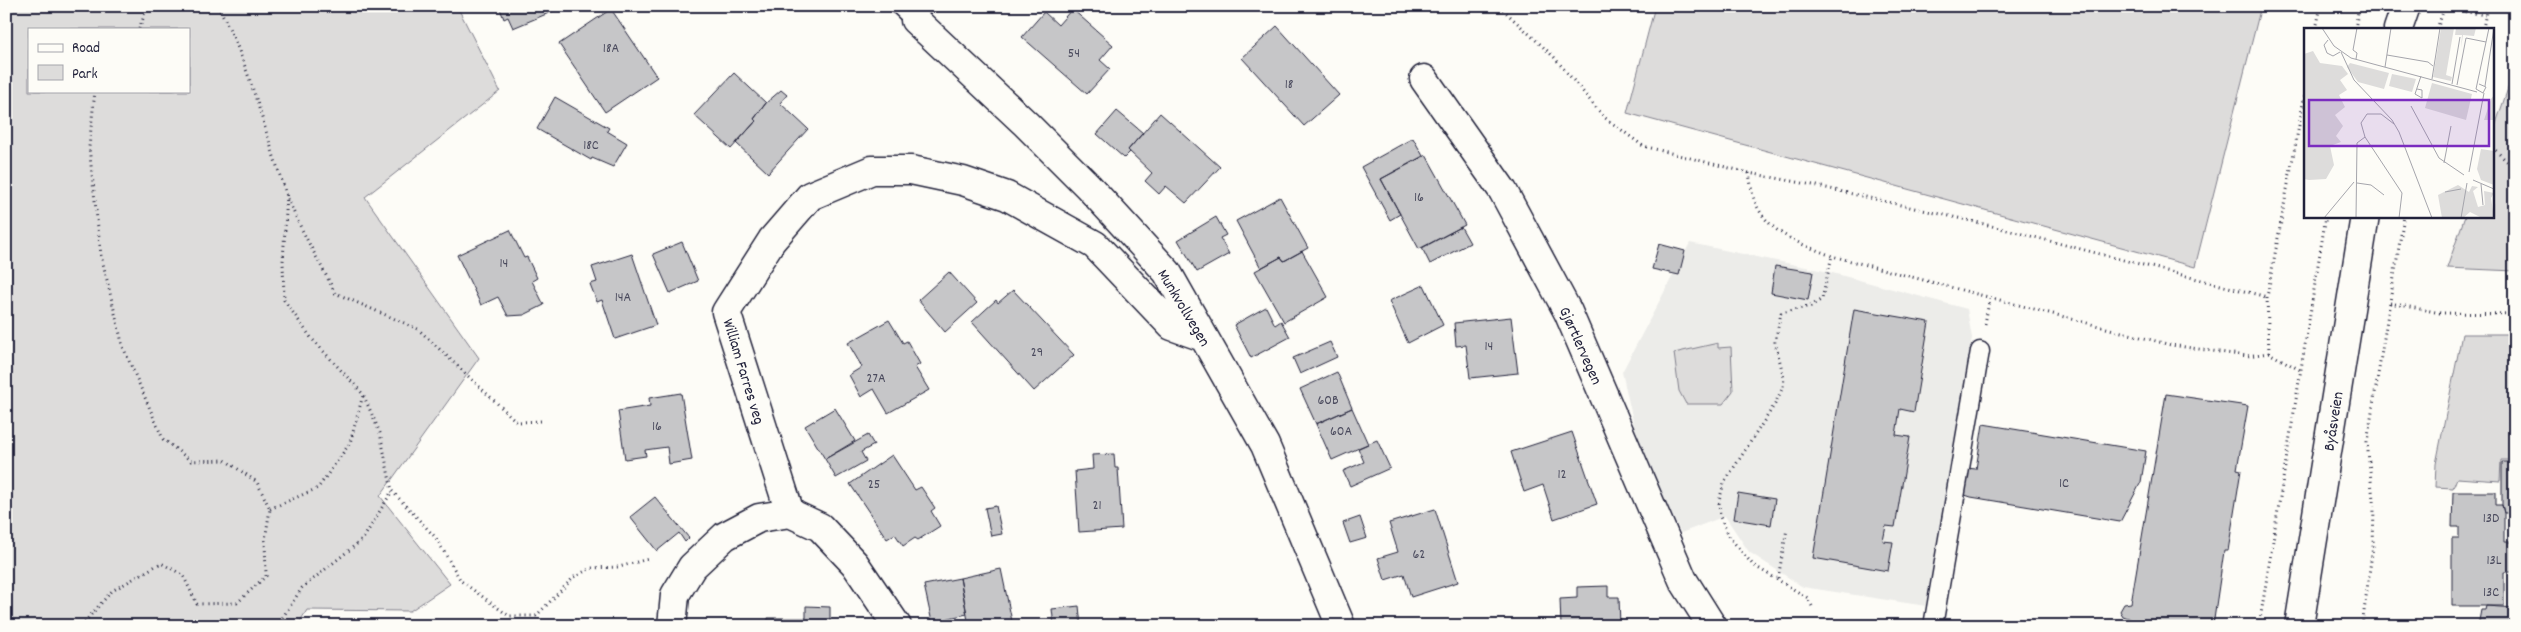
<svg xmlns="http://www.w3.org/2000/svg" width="2521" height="632" font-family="Dekko,sans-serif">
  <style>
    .built { fill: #ecece9 }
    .green { fill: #dddcdb; stroke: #807f8b; fill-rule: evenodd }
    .building { fill: #c6c6c8; stroke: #22223b }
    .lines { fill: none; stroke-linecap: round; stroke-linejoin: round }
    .lane-casing { stroke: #22223b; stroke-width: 21 }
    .street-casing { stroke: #22223b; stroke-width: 31 }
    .secondary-casing { stroke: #22223b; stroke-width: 31 }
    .path { stroke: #22223b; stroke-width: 3; stroke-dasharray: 1 4; stroke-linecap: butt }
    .lane { stroke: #fdfcf7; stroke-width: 18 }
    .street { stroke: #fdfcf7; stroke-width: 28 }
    .secondary { stroke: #fdfcf7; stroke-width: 28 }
    .labels { text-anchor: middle; stroke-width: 4; stroke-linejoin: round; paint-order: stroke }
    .number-label { font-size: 14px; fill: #4b4b5e }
    .street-label { font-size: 16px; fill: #22223b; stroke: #fdfcf7 }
    .inset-road { fill: none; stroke: #a5a5ac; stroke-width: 1 }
    .view { fill: #7b2cbf; fill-opacity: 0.15; stroke: #7b2cbf; stroke-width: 2.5 }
    .inset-edge { fill: none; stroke: #22223b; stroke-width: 2.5 }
  </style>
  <rect width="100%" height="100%" fill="#fdfcf7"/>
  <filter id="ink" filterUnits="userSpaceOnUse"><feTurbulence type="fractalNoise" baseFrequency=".02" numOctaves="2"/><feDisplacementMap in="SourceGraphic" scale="10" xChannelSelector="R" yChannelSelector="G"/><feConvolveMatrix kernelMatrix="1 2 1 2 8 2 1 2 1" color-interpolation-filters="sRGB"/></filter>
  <g filter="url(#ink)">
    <path class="built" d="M1690,243l139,29 138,37 5,29 -46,268 -123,-19 -54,-35 -24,-36 -44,17 -29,-58 -14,-32 -16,-71z"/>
    <path class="green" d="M6,6h451l43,85 -135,106 114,161 -99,138 70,88 -40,27 -103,-1 -10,16h-291zM29,29h160v62h-160z
      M1655,6h606l-66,261 -568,-154z
      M2515,68v203l-68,-3 18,-52h27v-81z
      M2462,334h53v126h-14l-1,21 -43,-3 -4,10 -18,-1 1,-23z
      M1718,343v5l13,-1 2,44 -10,13h-37l-7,-13 -5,-38z"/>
    <path class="building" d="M499,6h55l2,4 -43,18 -5,-11 -4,2z
      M611,9l46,68 -52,35 -46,-68z
      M1072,9l41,36 -13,15 10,9 -23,25 -65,-57 22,-25 14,13z
      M1277,26l62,69 -35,31 -62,-68z
      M734,73l32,30 -12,16 2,2 -25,28 -37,-34z
      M781,90l6,5 -7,8 28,26 -40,44 -32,-30 20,-22 -2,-2 12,-16z
      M555,97l54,31 -2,3 20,12 -14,24 -21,-9 -1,2 -54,-31z
      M1117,111l26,22 -15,17 2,2 -6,6 -27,-24z
      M1160,113l60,54 -34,36 -20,-17 -7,8 -14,-13 7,-8 -24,-23z
      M1413,138l10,18 -42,23 19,35 -10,6 -29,-53z
      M1426,155l39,70 -46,24 -38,-70z
      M1280,197l28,51 -24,13 -3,-4 -20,11 -25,-47z
      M1216,217l10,18 -6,3 9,16 -32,18 -19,-32z
      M1461,227l9,16 -40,21 -8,-16z
      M510,230l14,28 3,-1 10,21 -5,3 12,24 -20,10 -16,1 -10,-19 -17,8 -24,-50z
      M682,242l16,39 -28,12 -17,-39z
      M1659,244l26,7 -6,24 -27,-6z
      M1302,251l26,46 -44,25 -29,-51 26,-14 3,4z
      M632,254l24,71 -41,14 -13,-39 -5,2 -7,-18 7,-2 -5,-15z
      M1775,266l38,6 -5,28 -37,-7z
      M949,272l28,31 -32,29 -27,-32z
      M1424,285l19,40 -35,18 -19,-42z
      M1013,290l61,65 -40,36 -62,-69 24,-22 2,3z
      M1266,307l9,18 6,-4 9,16 -39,21 -17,-33z
      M1854,309l75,13 -15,90 -14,-3 -4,26 14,2 -15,90 -9,-1 -3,15 10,1 -5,29 -75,-13z
      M1511,317l7,56 -48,5 -4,-33 -10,1 -2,-23z
      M889,320l14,23 4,-2 13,23 -5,3 14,23 -41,23 -14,-24 -13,8 -12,-22 13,-8 -14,-24z
      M1330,342l7,15 -37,17 -7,-16z
      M1337,372l15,36 -36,16 -16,-35z
      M681,393l11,67 -23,4 -2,-17 -22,3 1,6 -21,3 -7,-48 32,-5 -1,-8z
      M2166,394l82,12 -11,63 4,1 -13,81h-4l-11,75h-84l2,-7 -8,-3 -3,-5 4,-7 7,-1z
      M835,408l20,33 -30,18 -20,-33z
      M1352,408l16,36 -36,16 -16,-36z
      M1983,424l163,27 -5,31 -21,40 -149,-25 -9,-3 4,-26 10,1z
      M1572,432l25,72 -43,15 -11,-34 -19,7 -13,-40z
      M868,435l6,10 -13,7 5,9 -30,17 -11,-19z
      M1377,440l13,28 -40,18 -7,-15 21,-9 -6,-14z
      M1114,454l1,14h3l4,61 -43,3 -4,-61 18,-2 -1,-14z
      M892,455l23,35 6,-3 14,21 -4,3 9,15 -22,14 -3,-2 -12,8 -8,-12 -8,5 -37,-55z
      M2502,462h13v51h-11l-2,-8z
      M2453,492h43v13h6l2,8v29h11v30h-11v34h-52v-68h7v-11h-7z
      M1738,493l37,6 -4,26 -37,-6z
      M655,497l34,41 -4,4 -6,-9 -22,18 -27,-34z
      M996,506l6,28 -11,2 -6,-28z
      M1435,509l23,73 -47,15 -7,-23 -19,6 -7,-22 20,-6 -9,-29z
      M1360,517l7,21 -17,5 -7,-20z
      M1001,569l12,57h-44l-9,-48z
      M960,578l7,36 -35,8 -8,-37z
      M1608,586v11h11l1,29h-59l-1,-27 17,-1v-11z
      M806,606l24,1v19h-62v-8h38z
      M1079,606l2,20h-27l-2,-17z
      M2486,606l29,2v18h-37l3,-16h4z"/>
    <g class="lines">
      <defs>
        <path id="lane" d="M900,6l15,14
          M1933,626l47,-275"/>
        <path id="street" d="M915,20l111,104 62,62 79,86 98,173 76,181
          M1424,79l79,112 65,121 115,268 29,46
          M790,513l-64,-201 46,-72 38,-44 62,-26h39l52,11 44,15 88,49 77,81 31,11
          M790,513l30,14 35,37 42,62
          M672,626l3,-31 17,-28 33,-31 34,-18 31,-5"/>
        <path id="secondary" d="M2398,29l8,-23
          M2299,626l66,-410"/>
      </defs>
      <use href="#lane" class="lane-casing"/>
      <use href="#street" class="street-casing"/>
      <use href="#secondary" class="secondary-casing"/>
      <path class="path" d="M218,6c32,58 46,125 68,187 12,34 33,67 49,100l83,36 99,93 25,-1
        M1499,6l55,51 50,60 39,29 106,27 64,12 167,38 287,74
        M2455,10l30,5
        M139,29l9,-23
        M2316,29l5,-23
        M2355,29l4,-23
        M2437,29l8,-23
        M2483,29l4,-23
        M2492,147l23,22
        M1749,173c2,11 3,25 9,35 15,28 46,37 74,48l339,89 76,11 22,-3 33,18
        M287,195l-4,66 1,39 28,39 51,55 17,39 12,58 44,47 25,43 48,35h27l38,-39 17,-9 28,-1 29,-8
        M2390,303l50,10 75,1
        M1985,324l5,-28
        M2269,353l-2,-56 38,-204
        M270,509l48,-21 32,-45 13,-48
        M1778,578l9,-49
        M1812,606l-4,-8 -55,-33 -23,-27 -10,-21 -1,-16 5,-18 51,-79 8,-17 1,-9 -9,-36 6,-29 30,-7 11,-7 10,-43
        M81,626l31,-35 49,-28 22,12 14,29 40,-1 29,-27 -1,-36 5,-31 -13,-27 -32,-22 -34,1 -28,-22 -40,-92 -22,-92 -12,-108 6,-56
        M277,626l25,-38 61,-49 29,-48
        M2259,626l67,-410
        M2362,626l11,-80 1,-37 -7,-67 37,-226"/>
      <use href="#lane" class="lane"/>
      <use href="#street" class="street"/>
      <use href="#secondary" class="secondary"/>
    </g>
  </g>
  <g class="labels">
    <g class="number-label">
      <text x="611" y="52">18A</text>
      <text x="1074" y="57">54</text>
      <text x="1289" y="88">18</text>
      <text x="591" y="149">18C</text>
      <text x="1419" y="201">16</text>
      <text x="504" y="267">14</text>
      <text x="623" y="301">14A</text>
      <text x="1489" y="350">14</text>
      <text x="1037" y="356">29</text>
      <text x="876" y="382">27A</text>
      <text x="1328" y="404">60B</text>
      <text x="657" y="430">16</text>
      <text x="1341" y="435">60A</text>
      <text x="1562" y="478">12</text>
      <text x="2064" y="487">1C</text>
      <text x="874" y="488">25</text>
      <text x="1097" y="509">21</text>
      <text x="2491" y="522">13D</text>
      <text x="1419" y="558">62</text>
      <text x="2494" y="564">13L</text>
      <text x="2491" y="596">13C</text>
    </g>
    <g class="street-label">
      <text transform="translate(1185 307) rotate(59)" y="6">Munkvollvegen</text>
      <text transform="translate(1582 345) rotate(66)" y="6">Gjørtlervegen</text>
      <text transform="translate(745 371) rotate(73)" y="6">William Farres veg</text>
      <text transform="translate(2332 421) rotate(-81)" y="6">Byåsveien</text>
    </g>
  </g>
  <g transform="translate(2304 28)">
    <rect width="190" height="190" fill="#fdfcf7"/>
    <path d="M137,0h13l-8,47 6,2 -1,4 -18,-4zM152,0h20l-2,8 -11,-1 -2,13 1,-13h-7zM9,23l7,12 22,3 6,8 -8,6 7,10 -8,5 6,12 -10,8 8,11 -7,10 5,6 -11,4 4,19 -8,14 -17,1 -5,-1v-125zM46,35l39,10 -5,16 -26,-7 -11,-15zM88,46l24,5 -4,13 -23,-6zM128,55l40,11 -6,26 -41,-12zM190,67v25h-10l7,-21zM177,121l13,2v34l-13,-5 -4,-11zM154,157l11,7 3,-6 6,1 -5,4 5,16 7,-2 -1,-14 10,2 -3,5 3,20h-12l-12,-6 -7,6h-21l-4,-23z" fill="#dddcdb"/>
    <path class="inset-road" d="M18,0l12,18 17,12 126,34M24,12l-4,5 3,8 6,3 7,-4M37,24l13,28 38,40 7,12 33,86M83,27l41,7 5,4M52,31l1,-6 -4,-3 4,-22M81,39l6,-39M128,51l8,-51M148,56l8,-47M175,56l7,3 -3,6 -7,-4 13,-61M153,57l9,-47 20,4M181,58l9,-58M113,61l5,1v8l-7,-4 6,-18M107,78l28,52 25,17M61,109l37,56 -3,25M61,109l-4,-14 6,-9h14l13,10M140,135l7,-37M165,144l15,-79M169,152l21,9M53,155l14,2 13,10M177,156l2,21M141,164l16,-3M20,190l30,-36M52,190l1,-75 8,-6M157,190l6,-35"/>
    <path class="view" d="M5,72h180v46h-180z"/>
    <rect width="190" height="190" class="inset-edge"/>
  </g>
  <rect width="2521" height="632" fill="none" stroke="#fdfcf7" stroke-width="25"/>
  <rect x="12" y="12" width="2496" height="607" fill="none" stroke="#22223b" stroke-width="2" filter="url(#ink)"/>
  <rect x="28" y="28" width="162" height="65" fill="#fdfcf7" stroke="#a5a5ac"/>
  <rect x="38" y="44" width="25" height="8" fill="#fdfcf7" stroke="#a5a5ac"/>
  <text x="72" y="52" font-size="15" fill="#22223b">Road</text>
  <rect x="38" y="65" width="25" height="15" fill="#dddcdb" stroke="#a5a5ac"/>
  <text x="72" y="78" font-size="15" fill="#22223b">Park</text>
</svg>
